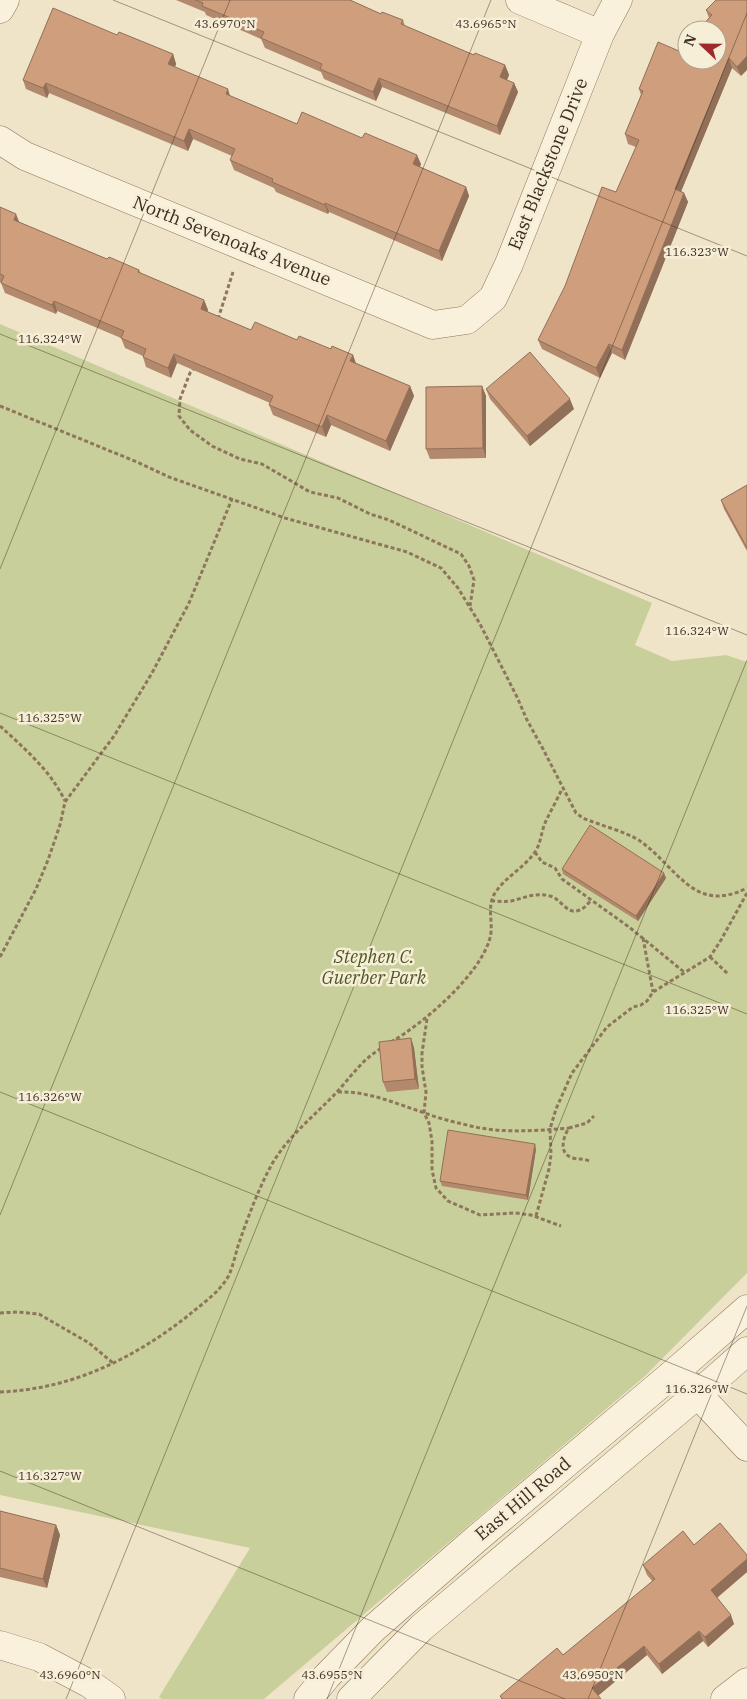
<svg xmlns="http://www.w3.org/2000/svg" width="747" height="1699" font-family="'IBM Plex Serif',serif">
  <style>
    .green { fill: #c9cf9b }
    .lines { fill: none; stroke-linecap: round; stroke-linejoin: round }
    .minor-casing { stroke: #8d765c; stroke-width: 29 }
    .tertiary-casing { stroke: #8d765c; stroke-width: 29 }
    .path { stroke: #8d765c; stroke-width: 3; stroke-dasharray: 4 2.5; stroke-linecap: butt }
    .minor { stroke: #faf1dc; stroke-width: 28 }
    .tertiary { stroke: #faf1dc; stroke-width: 28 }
    .wall { fill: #b2896c }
    .shaded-wall { fill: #916f58 }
    .building { fill: #cf9f7d; stroke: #916f58 }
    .ticks { fill: none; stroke: #3d2e20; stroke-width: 1; stroke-opacity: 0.45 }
    .labels { text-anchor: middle; stroke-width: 5; stroke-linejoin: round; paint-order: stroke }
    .street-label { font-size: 18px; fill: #3d2e20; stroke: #f7eed8 }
    .park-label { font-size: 18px; font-style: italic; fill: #4d5a26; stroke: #f7eed8 }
    .ticks-label { font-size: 12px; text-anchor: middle; fill: #3d2e20; stroke: #f7eed8; stroke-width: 5; stroke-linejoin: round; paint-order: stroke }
  </style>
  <rect width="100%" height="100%" fill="#f0e4c8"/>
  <path class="green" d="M0,324l652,279 -17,42 37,16 54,-6 21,7v611l-102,103 -381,323h-102l-3,-2 91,-149 -250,-53z"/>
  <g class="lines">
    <defs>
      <path id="minor" d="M520,0l80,34
        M0,9l5,-9
        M0,140l25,16 408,169 34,-5 26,-22 16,-34 91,-230 18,-34
        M676,1371l71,76
        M0,1645l39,12 51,27 21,15
        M725,1699l22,-17"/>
      <path id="tertiary" d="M308,1699l19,-23 46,-47 102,-89 201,-169 71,-62
        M351,1699l70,-71 277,-234 49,-43"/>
    </defs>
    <use href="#minor" class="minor-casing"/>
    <use href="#tertiary" class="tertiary-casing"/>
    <path class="path" d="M218,319l15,-47
      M195,367l-5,6 -10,26 -1,17 11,14 22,16 28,13 22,5 48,28 28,6 32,16 19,6 72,34 8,12 5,14 -4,26
      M0,406l137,56 32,15 116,41 122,34 34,16 17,20 22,36 37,73 10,23 16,29 33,64 7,5c16,7 44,14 57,23 37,26 54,74 107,47
      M0,726c24,22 51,45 65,75
      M535,852l7,10 13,6 7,11 67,48 55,45
      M491,901c7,0 13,1 20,0 13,-3 25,-9 39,-5 10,2 16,17 26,15 7,-1 11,-6 15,-11
      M643,938l10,54
      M0,957l36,-68 12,-29 12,-35 5,-23 49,-66 38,-63 37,-70 43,-104
      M710,957l18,17
      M427,1019l-5,34v14l4,25 -2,21 5,10 3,18v29l4,18 12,13 32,14 35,-2 16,2 30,11
      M391,1042c33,-19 89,-67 99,-104 4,-15 -4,-31 5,-45 10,-16 29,-25 40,-41 6,-9 6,-19 10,-29 5,-11 12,-23 17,-34
      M338,1092c30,-1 56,11 84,20 13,5 27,9 41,12 35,10 70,7 106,4
      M589,1161c-6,-3 -10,-1 -16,-3 -15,-4 -10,-21 -4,-30l18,-5 7,-7
      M536,1216l13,-47 2,-14 -1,-26 6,-20 16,-36 35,-46 26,-20 8,-2 6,-4 6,-9 57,-35 11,-17 26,-47
      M0,1313l17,-1 22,2 50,29 24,20
      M0,1392c72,-3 133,-33 189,-77 14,-12 31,-23 40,-40 4,-9 6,-19 9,-29 5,-15 11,-31 17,-46 6,-14 12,-28 20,-41 16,-25 41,-45 61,-66 15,-16 26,-34 46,-45"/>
    <use href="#minor" class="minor"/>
    <use href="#tertiary" class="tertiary"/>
  </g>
  <path class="wall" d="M176,0h174l31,14 22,6 2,6 69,29 31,10 4,10 -2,5 7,3 4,9 -18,43 -118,-48 -6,14 -52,-22 -3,-7 -56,-24 -4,-9 -55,-24 -1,-3z
    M716,0l25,76 -9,-8 -51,123 3,2 4,9 -63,158 -13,-7 -12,25 -58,-29 -4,-9 78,-148 20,-45 -8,-3 -3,-10 16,-39 -2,-6 40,-38 30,-33 -3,-8z
    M117,35l56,19 3,10 -1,3 55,29 67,28 124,40 -1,3 46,20 3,9 -27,65 -113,-49 -1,2 -52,-22 -2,-4 -40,-18 -4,-10 2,-4 -39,-17 -5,12 -139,-58 -2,5 -21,-9 -3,-9z
    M0,207l19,15 88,37 32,11 2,3 63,27 4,10 -1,2 44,18 46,10 56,15 3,8 54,23 4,10 -24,55 -59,-26 -5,12 -53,-22 -4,-10 1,-2 -93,-40 -6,15 -25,-11 -3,-10v-1l-18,-8 -4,-10 -64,-27 -1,3 -51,-21 -4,-10 -1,-1z
    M482,386l4,10v62l-56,1 -4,-10z
    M486,389l88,20 -44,37 -40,-47z
    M747,485v66l-23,-42 -3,-9z
    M562,869l104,9 -28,43 -75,-47z
    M411,1038l3,10 5,41 -32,3 -4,-10z
    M536,1149l-8,51 -86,-14 -2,-5z
    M0,1511l56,14 4,10 -13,53 -47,-11z
    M694,1545l53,27 -30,26 17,26 -26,23 -5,-6 -41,33 -15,-19 -49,41 3,3h-100l-1,-3 63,-41 90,-73 -6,-7 -4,-10z"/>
  <path class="shaded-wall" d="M173,54l3,10 -4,10 -4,-10z
    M747,56v14l-6,6 -4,-9z
    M729,58l3,10 -54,131 -3,-10z
    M505,65l4,10 -5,12 -4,-10z
    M379,78l3,9 -6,14 -3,-9z
    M46,83l3,10 -2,5 -4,-10z
    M514,83l4,9 -18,43 -3,-9z
    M228,89l3,10 -5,-5z
    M189,129l4,10 -5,12 -4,-10z
    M417,155l4,9 -4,10 -4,-10z
    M466,187l3,9 -27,65 -3,-10z
    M684,193l4,9 -63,158 -3,-10z
    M325,203l4,9 -1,2 -3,-9z
    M16,214l4,10 -6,-4z
    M204,300l4,10 -4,8 -3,-9z
    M54,301l3,10 -1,3 -4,-9z
    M609,344l3,9 -12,25 -4,-10z
    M174,354l3,9 -6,15 -3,-10z
    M353,355l3,10 -6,-4z
    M410,386l4,10 -24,55 -4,-10z
    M482,386l4,10v62l-3,-10z
    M570,399l4,10 -44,37 -3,-10z
    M327,415l4,10 -5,12 -4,-10z
    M664,873l2,5 -28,43 -2,-5z
    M411,1038l3,10 5,41 -4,-10z
    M535,1144l1,5 -8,51 -2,-5z
    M56,1525l4,10 -13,53 -4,-9z
    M747,1559v13l-33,28 -3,-10z
    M731,1615l3,9 -26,23 -3,-10z
    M699,1631l4,10 -41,33 -3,-10z
    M644,1646l3,9 -52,43 -3,-10z"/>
  <path class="building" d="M195,0h155l31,14 1,-2 21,8 -2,4 73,31 1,-2 30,12 -5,12 14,6 -17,43 -118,-48 -6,14 -53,-23 2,-5 -61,-26 3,-6 -62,-26 1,-3z
    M716,0h31v56l-10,11 -8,-9 -54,131 9,4 -62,157 -13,-6 -13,24 -58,-28 27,-54 37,-99 14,5 23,-52 -14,-6 18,-43 -4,-2 19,-47 21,9 8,-9v18h30v-30h-19l14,-15 -6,-5z
    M53,8l64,27 2,-3 54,22 -5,10 60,25 -2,5 71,30 5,-12 60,26 3,-5 52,22 -4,9 53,23 -27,64 -114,-48v2l-53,-23 1,-3 -43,-19 5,-11 -46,-20 -5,12 -138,-58 -3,5 -20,-8z
    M0,207l16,7 -2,6 93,39 2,-2 30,13 -1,2 66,28 -3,9 50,21 4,-8 42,18 2,-4 32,13 1,-3 21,9 -3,6 60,25 -24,55 -59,-26 -5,12 -53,-22 4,-9 -99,-42 -6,14 -25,-11 3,-8 -25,-11 3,-7 -70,-30 -2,4 -51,-22 3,-7 -4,-2z
    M530,352l40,47 -43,37 -41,-47z
    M482,386l1,62 -57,1v-62z
    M747,485v63l-26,-48z
    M590,825l74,48 -28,43 -74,-47z
    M411,1038l4,41 -32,3 -4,-40z
    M448,1130l87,14 -9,51 -86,-14z
    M0,1511l56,14 -13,54 -43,-11z
    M720,1523l27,32v4l-36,31 20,25 -26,22 -6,-6 -40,33 -15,-18 -52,42 9,11h-98l-3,-3 57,-48 6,7 92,-76 -12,-14 40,-34 11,14z"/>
  <path class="ticks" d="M113,0l634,256M0,334l747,301M0,569l230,-569M0,713l747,301M0,1092l747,302M0,1215l491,-1215M0,1471l565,228M66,1699l681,-1686M327,1699l420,-1039M588,1699l159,-393"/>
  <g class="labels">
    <g class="street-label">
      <text transform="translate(548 164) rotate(-68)" y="6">East Blackstone Drive</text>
      <text transform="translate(232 241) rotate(22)" y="6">North Sevenoaks Avenue</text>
      <text transform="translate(523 1499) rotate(-40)" y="6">East Hill Road</text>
    </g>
    <g class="park-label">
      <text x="374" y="963">Stephen C.<tspan x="374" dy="21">Guerber Park</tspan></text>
    </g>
  </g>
  <g class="ticks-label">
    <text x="225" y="28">43.6970°N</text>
    <text x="486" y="28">43.6965°N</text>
    <text x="697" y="256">116.323°W</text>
    <text x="50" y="343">116.324°W</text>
    <text x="697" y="635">116.324°W</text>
    <text x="50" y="722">116.325°W</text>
    <text x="697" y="1014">116.325°W</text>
    <text x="50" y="1101">116.326°W</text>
    <text x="697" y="1393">116.326°W</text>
    <text x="50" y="1480">116.327°W</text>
    <text x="70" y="1679">43.6960°N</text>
    <text x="332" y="1679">43.6955°N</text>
    <text x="593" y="1679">43.6950°N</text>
  </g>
  <g transform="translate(702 45) rotate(292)"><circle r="24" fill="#f7eed8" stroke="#ada18e"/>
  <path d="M0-4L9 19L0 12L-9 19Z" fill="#9e2a2b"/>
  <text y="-8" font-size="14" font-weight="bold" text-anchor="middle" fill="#3d2e20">N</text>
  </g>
</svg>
